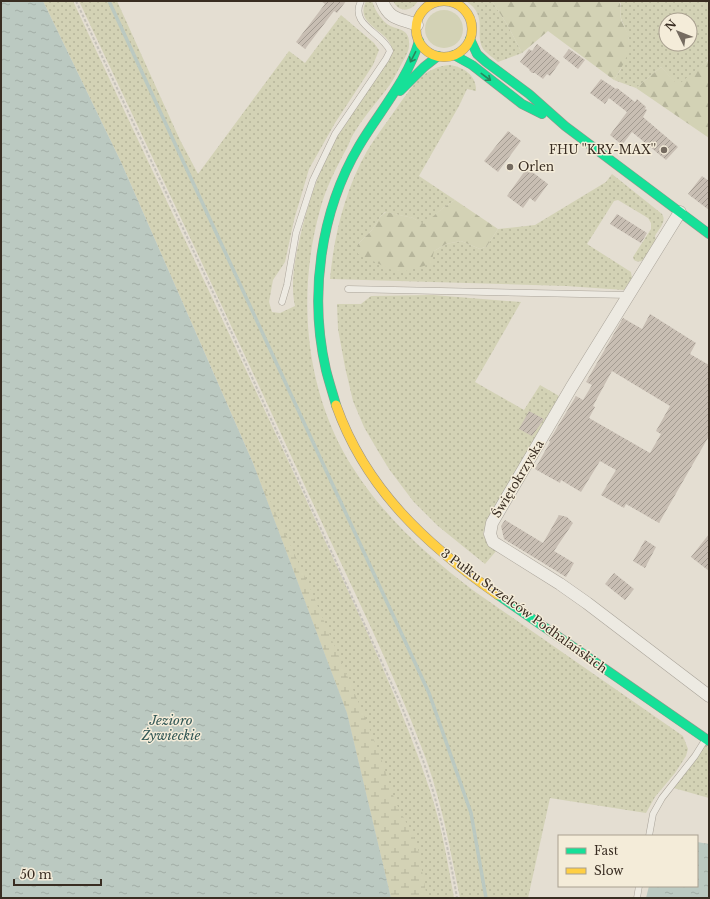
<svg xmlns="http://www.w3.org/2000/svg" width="710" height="899" font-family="'Libre Baskerville',serif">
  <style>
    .grass { fill: url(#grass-dots); fill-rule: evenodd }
    .forest { fill: url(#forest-firs) }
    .wetland { fill: url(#wetland-marsh) }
    .green { fill: #d3d2b5 }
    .water { fill: url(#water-ripples) }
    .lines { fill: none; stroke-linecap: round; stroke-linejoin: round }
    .stream { stroke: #bbc9c1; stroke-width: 3.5 }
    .building { fill: url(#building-hatch); fill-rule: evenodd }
    .lane-casing { stroke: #aaa49a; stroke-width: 7 }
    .street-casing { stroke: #aaa49a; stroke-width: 13 }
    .fast-casing { stroke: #9a938a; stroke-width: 10 }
    .slow-casing { stroke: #9a938a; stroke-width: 10 }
    .path { stroke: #c5c1b9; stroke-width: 2; stroke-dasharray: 3 2; stroke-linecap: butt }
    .lane { stroke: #edeae2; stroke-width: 6 }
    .street { stroke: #edeae2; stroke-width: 12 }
    .fast { stroke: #16e098; stroke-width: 9 }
    .slow { stroke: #ffcf43; stroke-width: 9 }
    .oneway { stroke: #28865d }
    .poi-dot { fill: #756b60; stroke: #f4ecd9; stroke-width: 1.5 }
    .labels { text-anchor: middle; stroke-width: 3; stroke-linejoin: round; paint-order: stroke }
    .poi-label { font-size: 12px; fill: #392d22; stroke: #f4ecd9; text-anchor: end }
    .street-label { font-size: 12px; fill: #392d22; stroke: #f4ecd9 }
    .water-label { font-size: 13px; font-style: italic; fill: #325755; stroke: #f4ecd9 }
  </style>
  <defs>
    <pattern id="grass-dots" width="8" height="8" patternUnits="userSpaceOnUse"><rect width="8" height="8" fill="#d3d2b5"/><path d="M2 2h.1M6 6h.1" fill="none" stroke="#b6b59b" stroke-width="1.8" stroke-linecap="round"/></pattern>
    <pattern id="forest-firs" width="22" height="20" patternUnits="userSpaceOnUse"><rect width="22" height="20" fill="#d3d2b5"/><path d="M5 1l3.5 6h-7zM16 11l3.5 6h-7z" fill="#b6b59b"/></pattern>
    <pattern id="wetland-marsh" width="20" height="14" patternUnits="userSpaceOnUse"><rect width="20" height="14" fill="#d3d2b5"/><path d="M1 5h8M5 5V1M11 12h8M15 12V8" fill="none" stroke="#b6b59b"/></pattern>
    <pattern id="water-ripples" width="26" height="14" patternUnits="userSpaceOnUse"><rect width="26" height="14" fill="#bbc9c1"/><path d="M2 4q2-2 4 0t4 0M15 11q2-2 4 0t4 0" fill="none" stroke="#a2ada6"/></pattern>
    <pattern id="building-hatch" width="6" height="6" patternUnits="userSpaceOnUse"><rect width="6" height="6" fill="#c8beb3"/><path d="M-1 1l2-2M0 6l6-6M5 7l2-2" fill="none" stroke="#a39b91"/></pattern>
  </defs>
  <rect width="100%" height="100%" fill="#e4ded2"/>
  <path class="grass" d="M43,1h30c78,168 158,335 235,503 41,90 86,180 118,275 14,38 21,79 28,119h-63l-44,-185 -94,-250 -132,-301z
    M79,1h38l63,139 18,34 91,-123 16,12 36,-48 33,28 5,7 -6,15 -38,58 -26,46 -15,51 -9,42 -12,18 -4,22 3,10 8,1 15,-7c-5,-23 0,-47 5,-69 8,-34 19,-67 35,-98 16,-30 38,-58 57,-87 1,-22 -39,-25 -26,-51h6c3,9 8,17 15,23 9,6 22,4 22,18 1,9 -4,15 -8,23 -4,7 -7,14 -12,21 -11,15 -24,29 -33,44 -4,5 -6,11 -8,16 -11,20 -22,41 -28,64 -24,86 -15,185 35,261 31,48 74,86 119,120l209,145 5,13 -2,7 -11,17 -20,24 -9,16 -96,-15 -22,100h-68c-10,-50 -19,-100 -37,-147 -33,-88 -75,-172 -114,-256 -75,-165 -153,-330 -230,-494z
    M393,1h25c-7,11 -19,12 -25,0z
    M466,1h26l16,25 14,27 -24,9c-5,-5 -13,-9 -16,-15 -7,-16 6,-31 -16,-46z
    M619,1h90v56l-2,4 -29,25 -17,-19 -25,21 -22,-8 7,-11 8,-30 -8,-21v-14zM666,20h24v24h-24z
    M450,65c14,2 27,11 26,26l-9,-2 -8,17 -40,70 36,24 -12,8 -19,17 -11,-7 -28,-6 -5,5 -8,13 -14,14 76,7 12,-7 15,-3 19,8 7,-3 11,-17 37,-4 71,-43 6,-8 50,40c5,7 -3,15 -7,22l1,4 -13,20c-3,2 -6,2 -9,0l-1,-3 18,-28v-6l-3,-5 -30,-18 -4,1 -27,43 44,28 1,6 -8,12 -58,-4 -236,-7c4,-44 15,-89 37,-128 9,-15 21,-30 31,-45 15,-20 25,-39 52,-41z
    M433,295l88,7 -46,80 49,28 16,-25 19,11 -13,25 -59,102 -4,10 4,8 10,9 -12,14 -47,-38 -25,-25 -24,-32 -11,-18 -14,-24 -11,-26 -8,-34 -7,-38 -1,-25h24l10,-8z
    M709,736v62l-39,-11z"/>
  <path class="forest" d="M492,1h127c3,6 1,12 2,18 2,7 8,14 8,21 2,13 -8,29 -15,40l-66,-49 -26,22 -14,-27z
    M707,61l2,1v76l-73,-50 25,-21 17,18z
    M455,200l43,29 -11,17 -7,3 -19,-8 -15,3 -12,7 -3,13 -29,8 -8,-1 -36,-17v-10l14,-14 8,-13 6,-5 27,6 11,6 19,-16z"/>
  <path class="wetland" d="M253,463l57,125 56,132 14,35 15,46 22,42 10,55h-36l-44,-185z"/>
  <path class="green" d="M425 29a19 19 0 1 1 38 0a19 19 0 1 1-38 0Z"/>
  <path class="water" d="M1,1h42l78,161 132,301 94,250 44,185h-390z
    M697,842l12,2v54h-63l3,-12h48z"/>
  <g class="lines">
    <path class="stream" d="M109,1l320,692 42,120 15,85"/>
  </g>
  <path class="building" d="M321,1h25l-9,12 -3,-2 -29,38 -9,-7 29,-38z
    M537,44l23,18 -10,14 -3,-2 -4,5 -8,-6h-3l-2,-2 -1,-2 -9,-7 9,-13 3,2z
    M569,49l16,11 -7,9 -15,-12z
    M601,79l15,10 1,-1 18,14 2,-3 9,8 -1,2 2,1 -4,7 35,30 -12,13 -34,-28 -10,13 -12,-10 17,-23 -18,-14 -4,6 -15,-11z
    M508,131l13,10 -23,31 -14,-11z
    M527,168l21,16 -13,18 -5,-4 -7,10 -16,-12z
    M702,176l7,5v29l-21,-16z
    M617,214l30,19 -6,10 -31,-19z
    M650,314l46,29 -6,11 19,11v71l-50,87 -33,-19 -2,4 -23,-13 15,-25 -16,-9 -19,31 -20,-12 -1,3 -25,-14 15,-27 -1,-1 27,-45 7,4 9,-15 -6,-3 37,-64 19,11zM612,371l58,35 -14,25 5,3 -11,19 -61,-35 6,-11 -2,-1z
    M529,411l15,8 -12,17 -13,-7z
    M559,515l8,2 6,6 -19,28 20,12 -8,14 -62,-38 -3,-13 4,-6 38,23z
    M709,534v37l-18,-14z
    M645,540l11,7 -11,21 -12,-7z
    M614,573l20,16 -9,11 -20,-16z"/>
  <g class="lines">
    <defs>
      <path id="lane" d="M348,289l281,6
        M282,302l5,-17 9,-52 17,-53 22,-46 51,-75 4,-8c-8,-19 -41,-26 -29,-50
        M649,836l4,-22 9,-16 33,-42 10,-16
        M637,898l2,-12"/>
      <path id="street" d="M382,1c8,20 18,17 35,24
        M680,212l-109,176 -79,135 -2,11 3,8 67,42 27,19 122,93"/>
      <path id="fast" d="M470,39l7,15 9,8 43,32 36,32 144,108
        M454,55l18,10 50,39 20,10
        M400,91l24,-24 14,-11
        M336,405c-3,-11 -7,-23 -10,-35 -17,-74 -6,-158 33,-224 20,-34 49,-66 60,-105
        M498,595l211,146"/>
      <path id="slow" d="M416 29a28 28 0 1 1 56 0a28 28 0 1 1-56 0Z
        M336,405c30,85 91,140 162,190"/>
    </defs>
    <use href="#lane" class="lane-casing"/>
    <use href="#street" class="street-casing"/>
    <use href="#fast" class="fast-casing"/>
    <use href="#slow" class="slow-casing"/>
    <path class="path" d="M76,1l143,304 180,395c12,29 25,60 34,91 10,35 18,71 24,107"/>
    <use href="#lane" class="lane"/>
    <use href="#street" class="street"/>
    <use href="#fast" class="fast"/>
    <use href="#slow" class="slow"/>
  </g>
  <defs><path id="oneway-shaft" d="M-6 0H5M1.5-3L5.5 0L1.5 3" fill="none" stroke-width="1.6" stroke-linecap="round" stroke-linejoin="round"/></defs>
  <g class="oneway">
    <use href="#oneway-shaft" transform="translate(413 57) rotate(117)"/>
    <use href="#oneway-shaft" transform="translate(486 77) rotate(37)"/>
  </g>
  <g class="poi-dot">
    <circle cx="664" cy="150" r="4"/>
    <circle cx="510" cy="167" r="4"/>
  </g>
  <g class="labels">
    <g class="poi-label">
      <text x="656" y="154">FHU ''KRY-MAX''</text>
      <text x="518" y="171" text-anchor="start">Orlen</text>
    </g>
    <g class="street-label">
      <text transform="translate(518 479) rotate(-59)" y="4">Świętokrzyska</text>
      <text transform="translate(524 611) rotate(36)" y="4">3 Pułku Strzelców Podhalańskich</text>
    </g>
    <g class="water-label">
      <text x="171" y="725">Jezioro<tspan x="171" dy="15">Żywieckie</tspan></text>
    </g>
  </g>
  <rect width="710" height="899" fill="none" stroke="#392d22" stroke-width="4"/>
  <rect x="558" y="835" width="140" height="52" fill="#f4ecd9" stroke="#a9a090"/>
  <rect x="566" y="848" width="20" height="6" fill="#16e098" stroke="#a9a090"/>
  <text x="594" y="855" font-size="12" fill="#392d22">Fast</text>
  <rect x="566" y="868" width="20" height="6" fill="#ffcf43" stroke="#a9a090"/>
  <text x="594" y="875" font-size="12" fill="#392d22">Slow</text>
  <g transform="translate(678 32) rotate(313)"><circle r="19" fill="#f4ecd9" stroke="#a9a090"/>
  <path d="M0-3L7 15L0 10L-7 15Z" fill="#756b60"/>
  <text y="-6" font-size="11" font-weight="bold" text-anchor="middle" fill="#392d22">N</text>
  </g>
  <path d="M14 879v6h87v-6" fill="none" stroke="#392d22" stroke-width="2"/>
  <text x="20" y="879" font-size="12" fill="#392d22" stroke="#f4ecd9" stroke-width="3" paint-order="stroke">50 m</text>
</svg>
